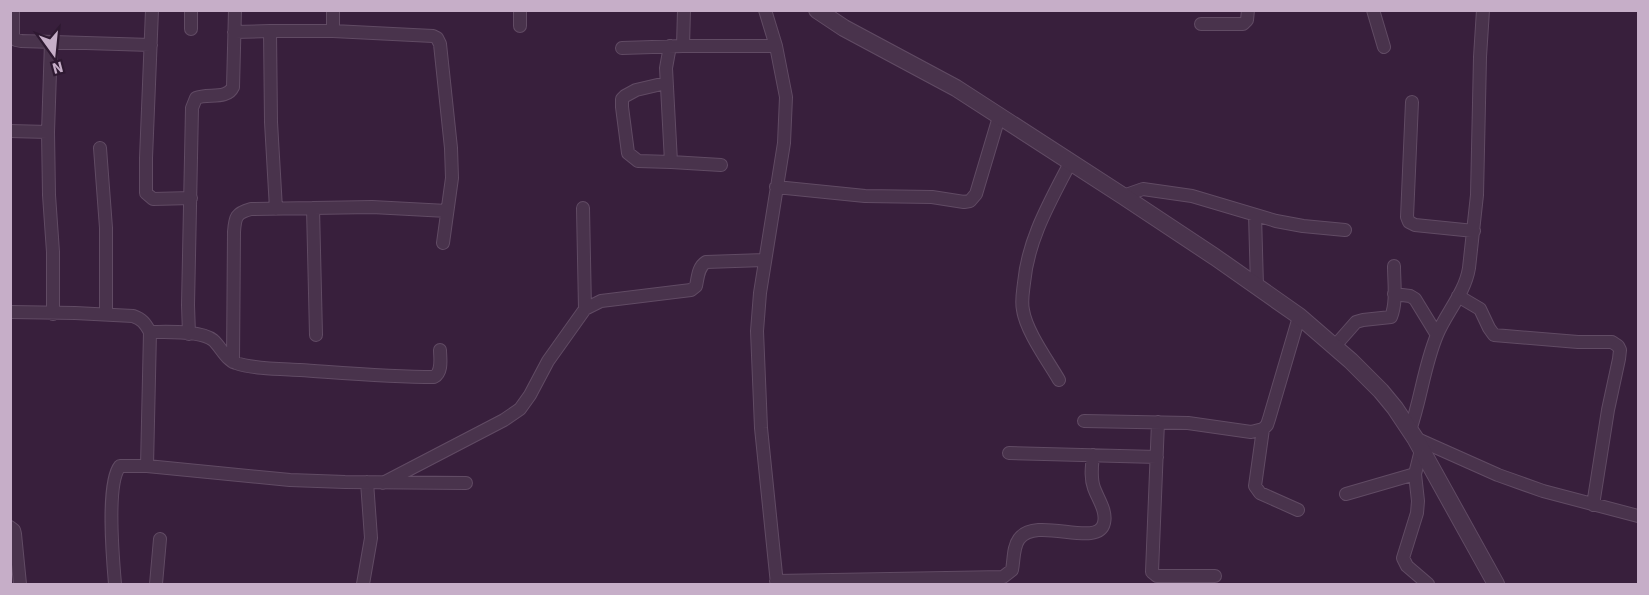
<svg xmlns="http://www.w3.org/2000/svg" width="1649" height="595" font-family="'Source Sans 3',sans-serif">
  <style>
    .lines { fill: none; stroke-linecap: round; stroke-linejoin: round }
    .minor-casing { stroke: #614b64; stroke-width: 14 }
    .tertiary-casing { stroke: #614b64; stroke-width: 18 }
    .minor { stroke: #49334c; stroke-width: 12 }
    .tertiary { stroke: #49334c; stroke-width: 16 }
  </style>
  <rect width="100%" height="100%" fill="#381f3c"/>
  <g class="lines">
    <defs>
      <path id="minor" d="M13,10v26l3,4 5,1 130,4
        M152,10l-6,148v35l7,6 38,-1
        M191,10v19
        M520,10v16
        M765,10l11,36 10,51 -2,46 -24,150 -3,38 4,97 16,156
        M1373,10l11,37
        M1201,24h42l4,-4 1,-10
        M333,31v-21
        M234,32l36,-1
        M51,42l-3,90 1,63 4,57v62
        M670,46l-4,22 5,94 50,3
        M683,46h93
        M622,48l61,-2 1,-36
        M666,83l-30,7 -11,6 -3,3v8l6,46 10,8 33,1
        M1412,102l-5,115 2,5 6,3 59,6
        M10,131l38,1
        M100,148l6,80v86
        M776,187l89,9 67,1 32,5 6,-1 6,-7 23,-77
        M1123,196l20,-7 49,7 84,25 27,5 42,4
        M313,208l3,127
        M583,208l2,101
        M276,209l-5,-87 -1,-91h63l100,5 4,2 3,6 11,104 1,30 -9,65
        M1255,215l2,71
        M1394,294l16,2 5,3 22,36
        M1458,296l22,13 9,19 5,7 84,7h34l6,4 2,4 -1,9 -11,51 -15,95
        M10,312l65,1 58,3c9,3 12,7 17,16l-3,134
        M150,332c16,0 51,-2 63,8 8,7 13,20 23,23 17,6 45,6 64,7 44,3 89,7 134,7 9,-5 6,-19 6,-27
        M189,334l-1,-29 4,-197 4,-10c12,-5 31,2 37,-11l2,-77
        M1334,347l22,-25 7,-2 28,-3c6,-15 3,-35 3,-51
        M233,362l1,-130c1,-15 2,-19 17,-23l121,-2 75,4
        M1059,380c-11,-19 -33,-49 -36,-70 -2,-9 0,-18 1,-27 4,-44 26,-81 46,-120
        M1084,421l104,2 63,9 12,-3 4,-4 2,-6 30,-102
        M1158,422l-6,150 5,4h58
        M1263,429l-8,57 5,7 38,17
        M1410,430c11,-31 14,-64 27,-95 9,-22 28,-42 32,-67l8,-73 3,-138 3,-47
        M1415,438l83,37 45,16 95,25
        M1421,450l-6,24 3,27 -1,12 -14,45 4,8 21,18
        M1009,453l148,4
        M383,483l121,-63 16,-11 10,-14 18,-34 37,-52 16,-8 90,-11 5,-4c2,-9 2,-19 10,-24l59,-2
        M1346,494l69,-20
        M10,527l4,3 1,4 5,50
        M776,581l227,-4 9,-7c2,-10 1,-23 7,-31 17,-24 79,10 85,-16 3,-12 -6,-24 -10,-35 -4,-11 -2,-22 -1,-33
        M115,584c-2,-23 -9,-101 5,-118h27l143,14 55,2 121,1
        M156,584l4,-45
        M363,584l8,-46 -4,-56"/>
      <path id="tertiary" d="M817,10l27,18 112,60 167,108 92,61 84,59 52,45 30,30 14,17 20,30 81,146"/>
    </defs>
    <use href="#minor" class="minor-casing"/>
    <use href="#tertiary" class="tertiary-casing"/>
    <use href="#minor" class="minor"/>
    <use href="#tertiary" class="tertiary"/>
  </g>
  <rect width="1649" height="595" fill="none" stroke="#c6aec8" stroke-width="24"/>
  <g transform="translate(54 54) rotate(165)" stroke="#2e1931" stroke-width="4.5" paint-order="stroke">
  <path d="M0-4.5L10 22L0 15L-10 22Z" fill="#c6aec8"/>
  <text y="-9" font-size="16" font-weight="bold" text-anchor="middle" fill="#c6aec8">N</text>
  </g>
</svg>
